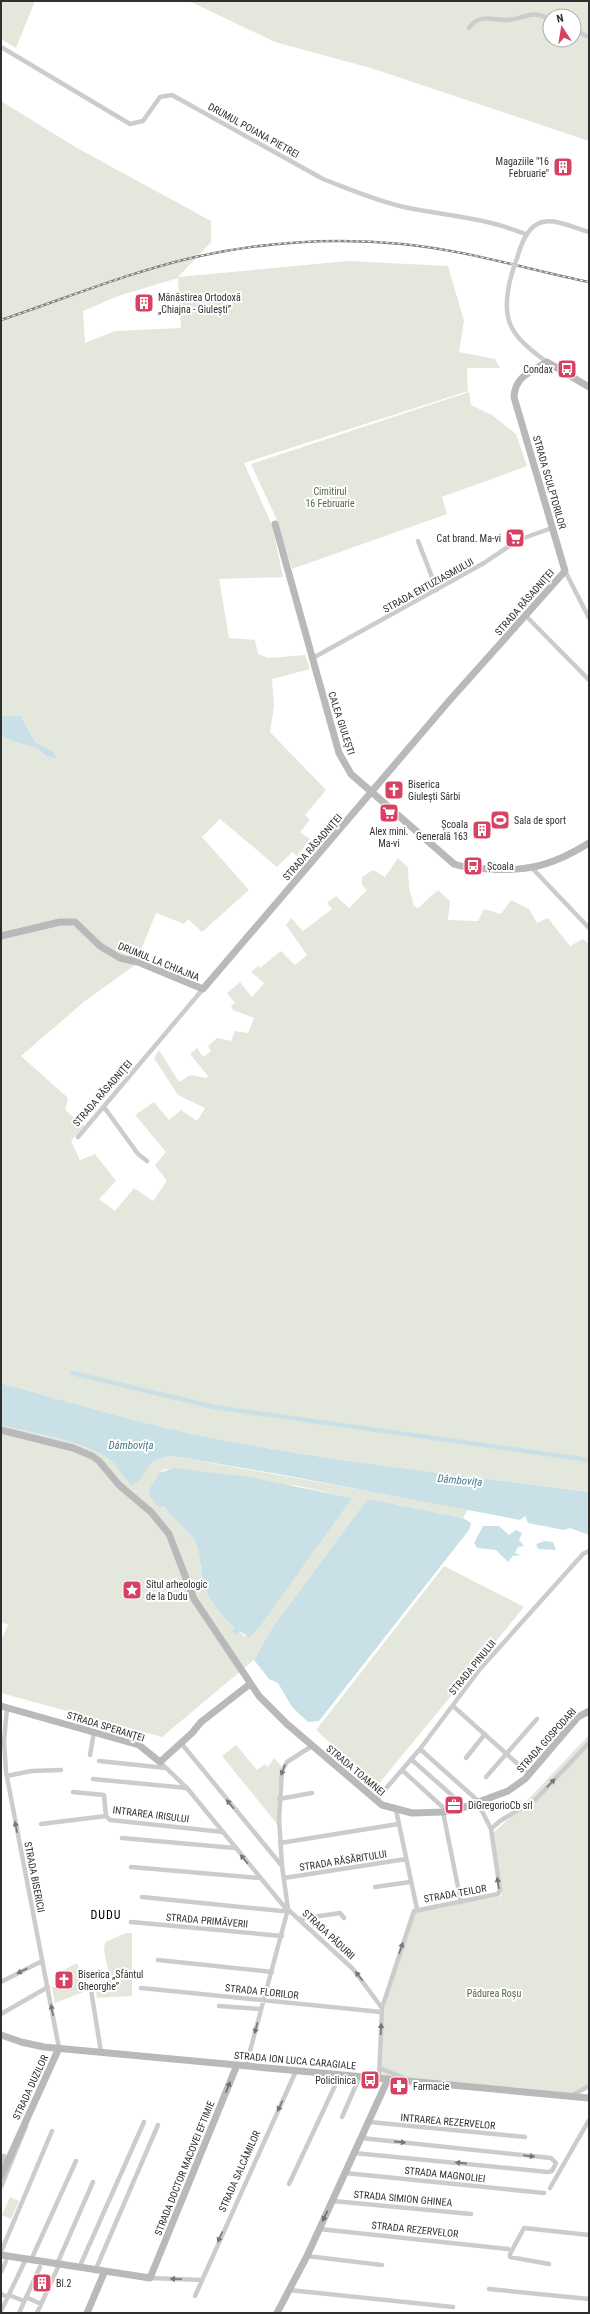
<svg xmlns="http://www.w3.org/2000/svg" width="590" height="2314" font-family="'Roboto Condensed',sans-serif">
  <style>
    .green { fill: #e4e8dc; fill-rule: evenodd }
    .water { fill: #cae0e7 }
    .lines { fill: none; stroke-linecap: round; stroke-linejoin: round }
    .canal { stroke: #cae0e7; stroke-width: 4.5 }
    .street { stroke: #ccc; stroke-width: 4.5 }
    .secondary { stroke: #b9b9b9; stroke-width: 7 }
    .rail-casing { stroke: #848484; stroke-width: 2.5 }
    .rail { stroke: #fff; stroke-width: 1; stroke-dasharray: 3; stroke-linecap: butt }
    .street-bridge { stroke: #ccc; stroke-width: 4.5 }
    .oneway { fill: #767676 }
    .oneway2 { fill: #6d6d6d }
    .labels { text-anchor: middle; stroke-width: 4; stroke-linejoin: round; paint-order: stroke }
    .street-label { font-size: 10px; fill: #2f2f2f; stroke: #fff }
    .poi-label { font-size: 10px; fill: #2f2f2f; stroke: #fff; text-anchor: start }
    .park-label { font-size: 10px; fill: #586840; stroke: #fff }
    .water-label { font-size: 11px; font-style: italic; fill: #447a8b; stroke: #fff }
    .quarter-label { font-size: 12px; letter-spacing: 1px; fill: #000; stroke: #fff }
  </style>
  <rect width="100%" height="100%" fill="#fff"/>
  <path class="green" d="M1,1h34l-19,47 -15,-9z
    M189,1h400v140l-215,-72 -99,-27zM550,16h24v24h-24z
    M1,101l76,47 134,73v21l-33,35 170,-16 100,5 16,55 -5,31 36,7 5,9h-33l1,23 -224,72 28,62 11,52 -64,2 10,59 26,2 3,14 11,4 36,-3 5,14 -38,10 2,27 -4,26 56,58 -21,25 5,5 -10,12 10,7 -13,17 -5,-4 -15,15 -57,-48 -18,18 47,53 -47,42 -14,-13 -4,5 -28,-11 -21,52 -50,36 -64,55 47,42 -3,12 19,16 -13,15 9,19 15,-6 21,27 -17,18 16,12 19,-23 19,13 14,-20 -12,-16 11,-13 -31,-37 19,-13 15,18 12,-10 16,11 8,-13 -27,-13 -24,-37 5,-8 20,32 11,-7 16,3 2,-2 -18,-22 7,-6 6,9 8,-6 -3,-5 9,-8 14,3 4,-10 13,2 6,-15 -21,-8 -2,-4 4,-3 -8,-10 13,-11 12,15 12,-14 -13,-11 7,-6 2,2 21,-17 14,14 12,-10 -21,-30 5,-7 12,13 29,-22 -5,-6 9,-7 13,12 18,-18 -5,-5v-8l11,-7 12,7 13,-19 10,9 1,20 5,19 4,2 20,-18 12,11 -2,19 30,1 6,-12 17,5 10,-14 18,9 8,14 11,-5 22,28 13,-7 6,5v548c-124,-17 -249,-29 -371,-53 -73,-14 -145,-36 -217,-56v-647c10,6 20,7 31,11 11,4 10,11 25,12l-3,-7 -19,-10 -14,-26h-20zM178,278l3,50 -66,3 -30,12 -2,-32 35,-15z
    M469,392l2,13 21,10 24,19 11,32 -85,31 5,17 -155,55 -16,-51 -25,-54z
    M1,1425c30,8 85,16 109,35 7,6 12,13 17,22l9,1c12,-18 14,-24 37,-27l295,53 -5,9 -94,-19 -4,3 -93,126 -18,32 -92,77 -161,-44v-53l7,-15 -7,-3zM165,1469l133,17 54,12 -107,139 -6,-6 -3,4c-3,-14 -27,-34 -33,-52 -4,-13 -1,-29 -8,-42 -7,-13 -23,-22 -31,-35h-5c-10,-12 -9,-30 6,-37z
    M444,1566l80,41 -147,179 -61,-56z
    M589,1735v348l-15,10h-10l-183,-16 2,-62 7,-30 25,-73 87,-16 -9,-63 22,-20z
    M236,1745l21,25 8,-6 3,3 6,-9 8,9 -4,25 -1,32 -55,-68z
    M126,1933h6v63l-35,2 -1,-7 15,-6 -7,-35 1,-8z
    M77,1963l12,27 -34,13 -3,-16h8l11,-6 -3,-7 -12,6 -2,-5z
    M10,2197l9,4 -8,18 -9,-4z"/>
  <path class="water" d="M1,716h20l14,26 19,10 3,7c-16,-2 -13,-8 -25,-12 -11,-4 -21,-5 -31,-11z
    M1,1383c72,20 144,42 217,56 122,24 247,36 371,53v43l-19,-7 -6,2 -36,-7 -3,-7 -5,4 -242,-46 -105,-18c-34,4 -21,18 -41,30 -9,-8 -13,-18 -22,-26 -24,-19 -79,-27 -109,-35z
    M174,1468l75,9 103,21 -91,127 -12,13 -9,-7 -4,4 -4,-4 2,-3c-11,-13 -26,-28 -31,-45 -3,-14 -2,-29 -8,-42 -8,-13 -23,-22 -31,-35l-5,1 -10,-11v-6l9,-17z
    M369,1499l94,19 8,5 -2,7 -150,191 -11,1 -16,-15 -14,-24 -9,-4 -15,-19 18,-32 93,-126z
    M483,1526h16l10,9 7,-5 6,3 -3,7 5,6 -6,1 -3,6 6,2 -8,1 -5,6 -12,-12 -19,-2 -3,-5z
    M545,1541l8,1 3,8 -18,-1 -2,-5z"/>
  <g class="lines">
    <path class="canal" d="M72,1373l142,34 375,53"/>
    <path class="street" d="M469,28c10,-15 24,-8 38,-8 21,-1 21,-11 43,-1
      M574,30l15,7
      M1,47l129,77 13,-3 17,-24 12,-2 151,84c26,10 53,22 81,28 42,9 80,10 121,27
      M520,249c14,-41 37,-27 69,-17
      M512,273c-13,46 -3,62 35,89
      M418,541l19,49
      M565,571l24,47
      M526,616l63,64
      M311,659l173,-96 34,-23 34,-12
      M532,868l57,60
      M104,1107l34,47 9,7
      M78,1137l125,-148
      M453,1706l76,68
      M7,1708l-3,33 2,31 53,276
      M181,1743l101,123
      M420,1749l56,50 15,30
      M90,1755l4,-23
      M466,1758l19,-24
      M411,1759l54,48
      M99,1761l67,7
      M160,1762l27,26 95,116 71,65 29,39
      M402,1770l45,41
      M7,1776l24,-5 30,-1
      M486,1777l51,-58
      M93,1779l94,9
      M73,1792l31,3 2,21 4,4 113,12
      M279,1799l33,-6
      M376,1800l44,-51 60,-80 103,-115 6,-3
      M396,1810l21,99
      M443,1812l18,90
      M41,1824l65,-8
      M122,1838l113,10
      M280,1843l118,-19
      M131,1867l129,11
      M284,1878l122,-19
      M375,1887l35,-5
      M142,1897l140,14 6,-2
      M300,1919l40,-6 4,5
      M131,1922l151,14
      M158,1960l114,12
      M1,1982l41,-21
      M141,1988l240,24
      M219,2006l42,3
      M1,2014l47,-27
      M101,2052l-10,-62 18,-8
      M246,2066l42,-157 -6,-43 -3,-47 3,-48 5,-9 25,-16
      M379,2068l28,11
      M379,2078l3,-70 32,-97 84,-17 2,-4 -9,-61 9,-8 36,-22 53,-56
      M571,2096l18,-10
      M342,2117l18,-41
      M369,2122l156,15
      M354,2153l194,19 4,-1 4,-8 -5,-5 -190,-20
      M1,2163l3,-7
      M345,2173l199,20
      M289,2184l51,-109
      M1,2187l25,-61
      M550,2188l39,-68
      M333,2201l138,13
      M319,2229l189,20
      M1,2252l51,-121
      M307,2256l75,9
      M31,2260l45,-99
      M57,2264l36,-82
      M549,2264l-39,-7v-3l14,-26 65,7
      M79,2268l65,-146
      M95,2271l63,-146
      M1,2272l5,-11
      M150,2278l52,2
      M489,2289l100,10
      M289,2290l164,17
      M1,2294l7,3
      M9,2295l15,6
      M195,2296l101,-225
      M26,2297l15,7
      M1,2311l25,-52
      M19,2313l21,-46
      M37,2313l22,-48"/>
    <path class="secondary" d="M275,524l64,229 12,21 103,90c11,4 22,4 33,5 41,3 67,-4 102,-26
      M1,936l59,-14h15l25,24 20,12 18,4 65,27 246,-288 116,-130 -51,-174c1,-21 17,-25 33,-35l42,25
      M1,1430l72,18 19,8 7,5 20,24 32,27 18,22 25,65 65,97 28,28 95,81 30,8 31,-1 22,-5 43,-16 17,-12 53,-62 11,-6
      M1,1706l138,39 21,17 32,-29 9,-11 49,-38
      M1,2035l20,7 23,5 545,51
      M1,2176l58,-128
      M1,2255l149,23 87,-213
      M87,2313l17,-40
      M277,2313l30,-57 81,-177"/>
    <defs>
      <path id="rail" d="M1,320c63,-21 126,-47 190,-62 70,-16 140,-21 211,-14 63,6 125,25 187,38"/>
    </defs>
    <use href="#rail" class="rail-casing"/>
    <use href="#rail" class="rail"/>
    <path class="street-bridge" d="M512,273l8,-24"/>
  </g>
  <defs><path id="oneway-solid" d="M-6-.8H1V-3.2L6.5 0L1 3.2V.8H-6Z"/></defs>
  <g class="oneway">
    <use href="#oneway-solid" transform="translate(283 1770) rotate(110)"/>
    <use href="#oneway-solid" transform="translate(551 1783) rotate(-46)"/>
    <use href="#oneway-solid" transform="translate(230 1804) rotate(-129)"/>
    <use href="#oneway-solid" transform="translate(16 1827) rotate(-101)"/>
    <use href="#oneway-solid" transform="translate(244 1859) rotate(-129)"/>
    <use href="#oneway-solid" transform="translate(498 1883) rotate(-99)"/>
    <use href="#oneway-solid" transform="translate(401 1948) rotate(-71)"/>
    <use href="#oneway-solid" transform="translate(22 1971) rotate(152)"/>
    <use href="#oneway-solid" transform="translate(359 1976) rotate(-128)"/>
    <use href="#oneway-solid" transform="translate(52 2010) rotate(-101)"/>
    <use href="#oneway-solid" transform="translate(256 2028) rotate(105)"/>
    <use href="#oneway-solid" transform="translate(381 2029) rotate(-87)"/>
    <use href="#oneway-solid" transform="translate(280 2106) rotate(115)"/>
    <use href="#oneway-solid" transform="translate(400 2142) rotate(6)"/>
    <use href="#oneway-solid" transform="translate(529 2156) rotate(7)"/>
    <use href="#oneway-solid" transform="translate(461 2163) rotate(-174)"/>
    <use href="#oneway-solid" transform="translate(220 2237) rotate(114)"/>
    <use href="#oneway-solid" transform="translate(176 2279) rotate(-178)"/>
  </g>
  <g class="oneway2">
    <use href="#oneway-solid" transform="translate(228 2087) rotate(-69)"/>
    <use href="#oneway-solid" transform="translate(325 2216) rotate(115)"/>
  </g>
  <defs>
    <symbol id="building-square" viewBox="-11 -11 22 22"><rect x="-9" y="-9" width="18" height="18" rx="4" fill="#d74162" stroke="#fff"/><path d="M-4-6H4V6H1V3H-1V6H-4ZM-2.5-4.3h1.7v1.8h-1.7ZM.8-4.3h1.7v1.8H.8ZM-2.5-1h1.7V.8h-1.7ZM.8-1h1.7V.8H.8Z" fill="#fff"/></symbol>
    <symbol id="bus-square" viewBox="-11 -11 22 22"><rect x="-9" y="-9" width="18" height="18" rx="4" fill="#d74162" stroke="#fff"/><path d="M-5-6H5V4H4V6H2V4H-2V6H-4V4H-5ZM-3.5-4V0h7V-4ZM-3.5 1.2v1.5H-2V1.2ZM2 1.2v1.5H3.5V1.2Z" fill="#fff"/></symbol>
    <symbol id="supermarket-square" viewBox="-11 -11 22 22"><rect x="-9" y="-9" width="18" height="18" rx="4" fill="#d74162" stroke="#fff"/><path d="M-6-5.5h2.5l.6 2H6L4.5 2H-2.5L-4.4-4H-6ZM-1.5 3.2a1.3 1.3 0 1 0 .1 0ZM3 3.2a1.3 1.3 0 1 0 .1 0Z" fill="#fff"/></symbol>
    <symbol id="church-square" viewBox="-11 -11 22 22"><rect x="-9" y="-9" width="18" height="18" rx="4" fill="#d74162" stroke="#fff"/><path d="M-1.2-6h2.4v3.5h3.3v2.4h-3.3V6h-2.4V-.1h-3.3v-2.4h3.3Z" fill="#fff"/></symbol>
    <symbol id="stadium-square" viewBox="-11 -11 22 22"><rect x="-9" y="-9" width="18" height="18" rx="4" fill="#d74162" stroke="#fff"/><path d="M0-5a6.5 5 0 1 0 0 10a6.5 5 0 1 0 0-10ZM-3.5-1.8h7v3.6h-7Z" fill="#fff"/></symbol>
    <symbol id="sight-square" viewBox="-11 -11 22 22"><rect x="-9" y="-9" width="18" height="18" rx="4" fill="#d74162" stroke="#fff"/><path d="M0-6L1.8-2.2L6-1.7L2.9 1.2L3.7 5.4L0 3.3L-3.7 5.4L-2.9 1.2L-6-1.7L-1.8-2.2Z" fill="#fff"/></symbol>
    <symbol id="office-square" viewBox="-11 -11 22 22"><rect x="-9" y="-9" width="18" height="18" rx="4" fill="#d74162" stroke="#fff"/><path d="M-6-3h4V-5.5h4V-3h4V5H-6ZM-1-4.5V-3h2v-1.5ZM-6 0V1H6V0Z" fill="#fff"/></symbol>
    <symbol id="pharmacy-square" viewBox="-11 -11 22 22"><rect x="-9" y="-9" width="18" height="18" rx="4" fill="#d74162" stroke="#fff"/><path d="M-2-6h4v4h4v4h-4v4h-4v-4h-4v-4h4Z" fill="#fff"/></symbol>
  </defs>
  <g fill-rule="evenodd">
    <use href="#building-square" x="552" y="156" width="22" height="22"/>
    <use href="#building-square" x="133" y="292" width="22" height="22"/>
    <use href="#bus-square" x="556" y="358" width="22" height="22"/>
    <use href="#supermarket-square" x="504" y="527" width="22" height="22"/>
    <use href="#church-square" x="383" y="779" width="22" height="22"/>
    <use href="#supermarket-square" x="378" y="802" width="22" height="22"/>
    <use href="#stadium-square" x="489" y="809" width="22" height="22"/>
    <use href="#building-square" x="471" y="819" width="22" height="22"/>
    <use href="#bus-square" x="462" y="855" width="22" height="22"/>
    <use href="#sight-square" x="121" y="1579" width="22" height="22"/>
    <use href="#office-square" x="443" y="1794" width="22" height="22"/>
    <use href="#church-square" x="53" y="1969" width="22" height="22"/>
    <use href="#bus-square" x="359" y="2069" width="22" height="22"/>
    <use href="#pharmacy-square" x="388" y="2075" width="22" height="22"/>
    <use href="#building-square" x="31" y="2272" width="22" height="22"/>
  </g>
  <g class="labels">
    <g class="street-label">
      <text transform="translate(254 130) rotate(29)" y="4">DRUMUL POIANA PIETREI</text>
      <text transform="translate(550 482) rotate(74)" y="4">STRADA SCULPTORILOR</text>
      <text transform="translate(428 585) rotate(-29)" y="4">STRADA ENTUZIASMULUI</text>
      <text transform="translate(524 602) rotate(-49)" y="4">STRADA RĂSADNIȚEI</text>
      <text transform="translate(342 723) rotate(72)" y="4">CALEA GIULEȘTI</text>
      <text transform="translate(312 847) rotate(-49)" y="4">STRADA RĂSADNIȚEI</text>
      <text transform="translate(159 961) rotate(22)" y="4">DRUMUL LA CHIAJNA</text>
      <text transform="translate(102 1093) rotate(-49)" y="4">STRADA RĂSADNIȚEI</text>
      <text transform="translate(472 1667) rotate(-51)" y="4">STRADA PINULUI</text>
      <text transform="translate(106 1726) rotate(17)" y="4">STRADA SPERANȚEI</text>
      <text transform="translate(546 1740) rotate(-48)" y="4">STRADA GOSPODARI</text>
      <text transform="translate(356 1770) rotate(40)" y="4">STRADA TOAMNEI</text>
      <text transform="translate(151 1814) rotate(7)" y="4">INTRAREA IRISULUI</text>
      <text transform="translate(343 1860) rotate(-9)" y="4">STRADA RĂSĂRITULUI</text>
      <text transform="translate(35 1877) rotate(79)" y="4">STRADA BISERICII</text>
      <text transform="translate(455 1893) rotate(-10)" y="4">STRADA TEILOR</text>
      <text transform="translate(207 1920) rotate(5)" y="4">STRADA PRIMĂVERII</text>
      <text transform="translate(329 1934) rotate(43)" y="4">STRADA PĂDURII</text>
      <text transform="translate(262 1991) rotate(6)" y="4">STRADA FLORILOR</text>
      <text transform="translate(295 2060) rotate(5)" y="4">STRADA ION LUCA CARAGIALE</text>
      <text transform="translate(30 2087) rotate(-65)" y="4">STRADA DUZILOR</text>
      <text transform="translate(448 2121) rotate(5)" y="4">INTRAREA REZERVELOR</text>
      <text transform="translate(184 2168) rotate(-68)" y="4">STRADA DOCTOR MACOVEI EFTIMIE</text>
      <text transform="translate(239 2171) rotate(-66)" y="4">STRADA SALCÂMILOR</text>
      <text transform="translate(445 2174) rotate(6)" y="4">STRADA MAGNOLIEI</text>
      <text transform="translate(403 2198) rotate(5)" y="4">STRADA SIMION GHINEA</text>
      <text transform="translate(415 2229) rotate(6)" y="4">STRADA REZERVELOR</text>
    </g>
    <g class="poi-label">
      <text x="549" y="165" text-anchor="end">Magaziile "16<tspan x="549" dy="12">Februarie"</tspan></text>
      <text x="158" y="301">Mănăstirea Ortodoxă<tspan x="158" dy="12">„Chiajna - Giulești”</tspan></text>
      <text x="553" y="373" text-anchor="end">Condax</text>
      <text x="501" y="542" text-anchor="end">Cat brand. Ma-vi</text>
      <text x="408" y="788">Biserica<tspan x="408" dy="12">Giulești Sârbi</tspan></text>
      <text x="514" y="824">Sala de sport</text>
      <text x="468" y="828" text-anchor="end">Școala<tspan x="468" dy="12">Generală 163</tspan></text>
      <text x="389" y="835" text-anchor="middle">Alex mini.<tspan x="389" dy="12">Ma-vi</tspan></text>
      <text x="487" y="870">Școala</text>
      <text x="146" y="1588">Situl arheologic<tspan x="146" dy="12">de la Dudu</tspan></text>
      <text x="468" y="1809">DiGregorioCb srl</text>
      <text x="78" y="1978">Biserica „Sfântul<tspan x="78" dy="12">Gheorghe”</tspan></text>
      <text x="356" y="2084" text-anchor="end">Policlinica</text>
      <text x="413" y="2090">Farmacie</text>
      <text x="56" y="2287">Bl.2</text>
    </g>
    <g class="park-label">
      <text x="330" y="495">Cimitirul<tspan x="330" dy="12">16 Februarie</tspan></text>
      <text x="494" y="1997">Pădurea Roșu</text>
    </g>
    <g class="water-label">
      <text x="131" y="1449">Dâmbovița</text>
      <text transform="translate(460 1480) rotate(5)" y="4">Dâmbovița</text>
    </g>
    <g class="quarter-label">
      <text x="106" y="1919">DUDU</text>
    </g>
  </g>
  <rect width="590" height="2314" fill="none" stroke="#2f2f2f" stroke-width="4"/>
  <g transform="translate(562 28) rotate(348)"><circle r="19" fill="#ffffff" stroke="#acacac"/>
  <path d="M0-3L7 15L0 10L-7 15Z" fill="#d74162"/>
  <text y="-6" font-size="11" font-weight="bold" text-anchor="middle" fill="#2f2f2f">N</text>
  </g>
</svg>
